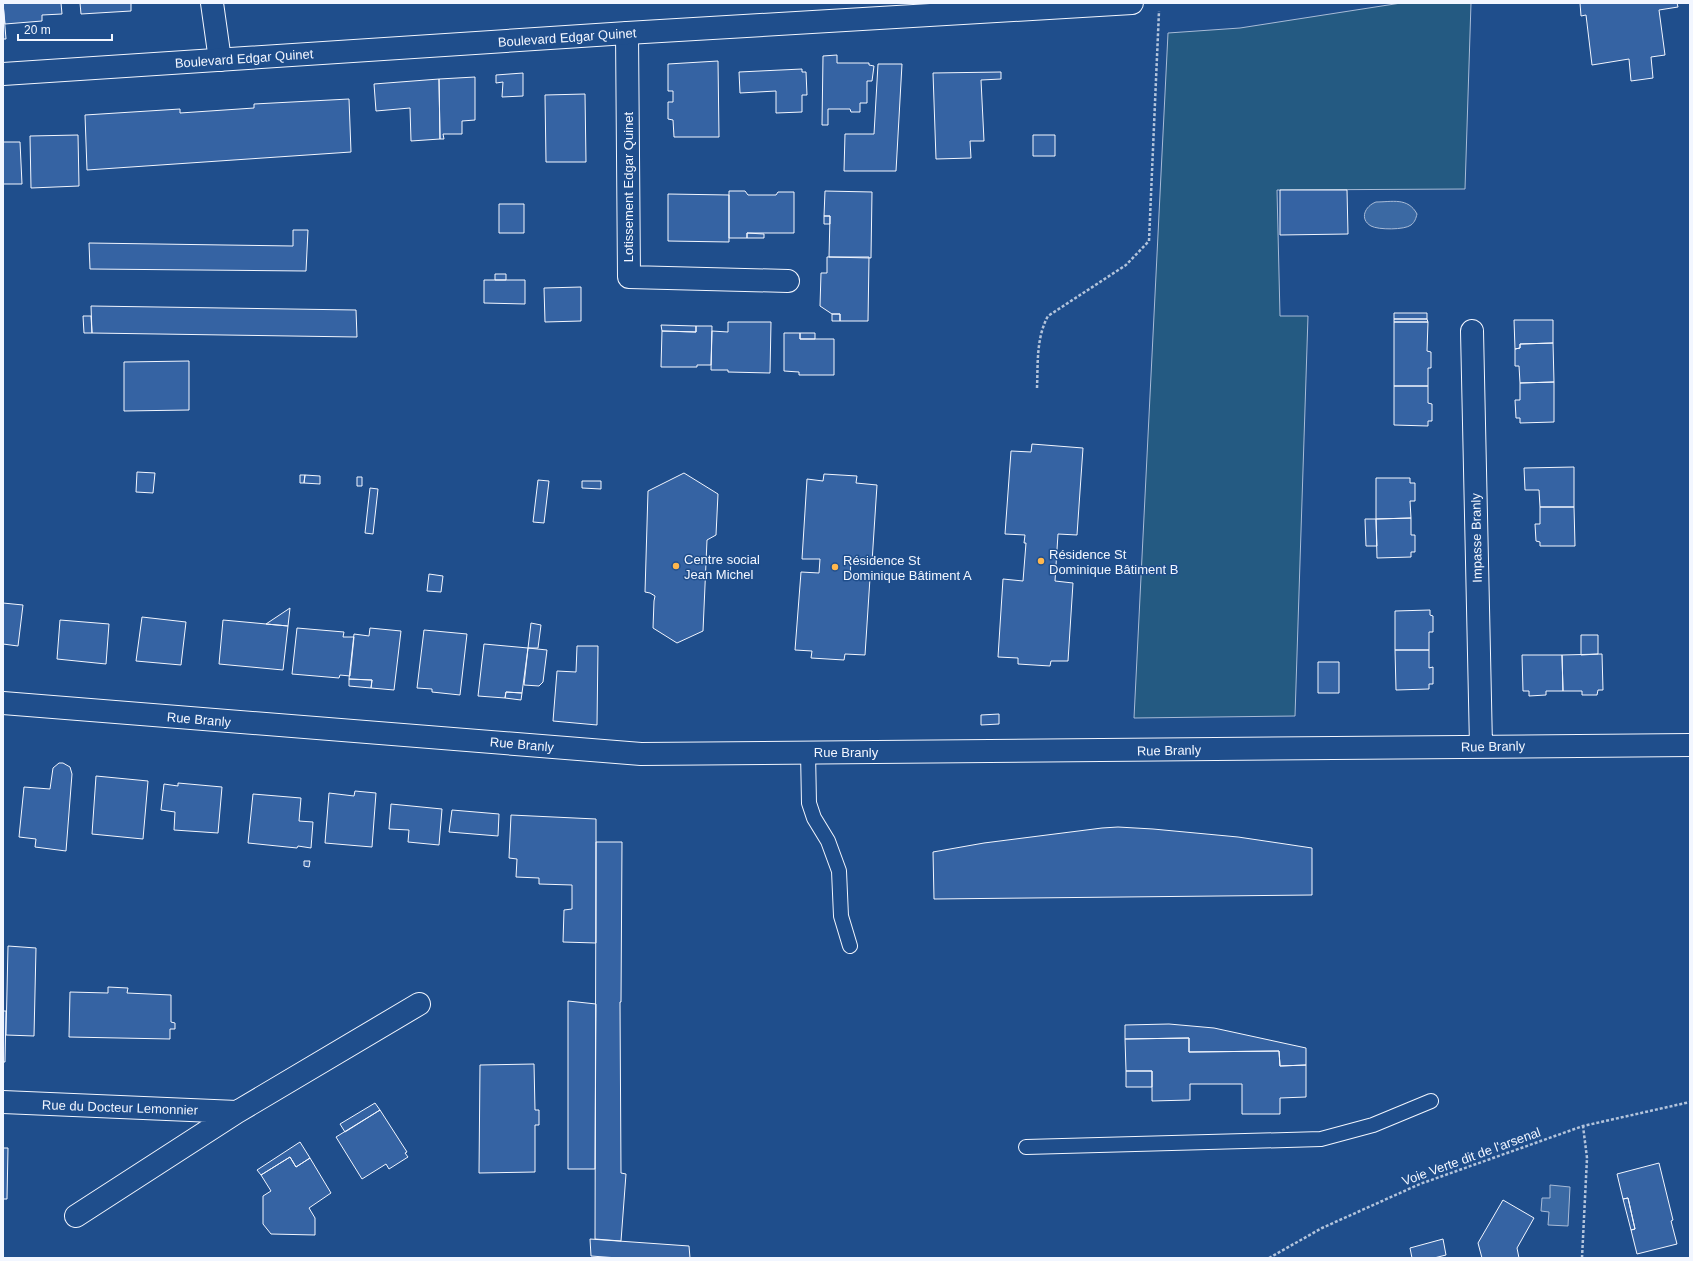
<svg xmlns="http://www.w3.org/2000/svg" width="1693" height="1261" font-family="Arial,sans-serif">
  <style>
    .green { fill: #245a82; stroke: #a8bbd7 }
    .water { fill: #3b69a3; stroke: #a8bbd7 }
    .building { fill: #3563a3; stroke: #f2f6ff }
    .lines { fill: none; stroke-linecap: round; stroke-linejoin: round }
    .lane-casing { stroke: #f2f6ff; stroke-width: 16 }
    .street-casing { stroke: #f2f6ff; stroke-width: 24 }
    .secondary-casing { stroke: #f2f6ff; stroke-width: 24 }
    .path { stroke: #b3c4dc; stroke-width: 2.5; stroke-dasharray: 3 2; stroke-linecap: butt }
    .lane { stroke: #1f4e8c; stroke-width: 14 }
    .street { stroke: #1f4e8c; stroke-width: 22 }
    .secondary { stroke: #1f4e8c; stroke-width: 22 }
    .poi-dot { fill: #ffb74d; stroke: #1f4e8c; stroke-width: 1.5 }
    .labels { text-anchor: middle; stroke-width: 3; stroke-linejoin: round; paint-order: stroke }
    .street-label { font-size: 13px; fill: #f2f6ff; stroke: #1f4e8c }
    .poi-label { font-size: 13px; fill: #f2f6ff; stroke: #1f4e8c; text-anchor: start }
  </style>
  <rect width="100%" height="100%" fill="#1f4e8c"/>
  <path class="green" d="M1401,3h70l-6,186 -188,1 3,126h28l-13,400 -161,2 34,-685 72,-5z"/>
  <path class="water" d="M1376,202c16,0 32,-5 41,12 -1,4 -2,8 -6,11 -6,5 -33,5 -40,1 -12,-7 -6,-20 5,-24z
    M1550,1185l20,2 -2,39 -20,-1 1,-13 -8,-1 1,-13h8z"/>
  <path class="building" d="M3,3l3,36h-3z
    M3,3h58l1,11 -20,1v6l-37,3z
    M80,3h51v8l-50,3z
    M1580,3h97l1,4 -19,3 6,45 -14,2 2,21 -22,3 -2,-22 -37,6 -6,-50 -5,1z
    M837,55v8h32v2l5,1 -2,15h-5v22h-7v9h-9l-1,-3h-22v16h-6l1,-69z
    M718,61l1,76h-45l-1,-17 -5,-1v-17h5v-11h-5v-27z
    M878,64h24l-6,107h-52l1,-37h29z
    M802,69v3h4l1,23h-5v17l-26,1v-22l-36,2 -1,-21z
    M1001,72v7l-20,1 3,61h-14l1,17 -35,1 -3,-86z
    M523,73v23l-21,1 1,-15 -7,1v-8z
    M475,77v43l-13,1v13h-19l1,5h-4l-1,-60z
    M439,79l1,60 -29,2 -1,-33 -34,3 -2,-27z
    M585,94l1,68h-40l-1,-67z
    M349,99l2,53 -264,18 -2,-55 95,-6v4l74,-5v-4z
    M78,135l1,51 -48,2 -1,-52z
    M1033,135h22v21h-22z
    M3,142h17l2,42h-19z
    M1280,190h67l1,44 -68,1z
    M729,191h16l3,4h28l2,-3h16v41h-47v5h-18z
    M825,191l47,1 -1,66 -42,-1 1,-41h-6z
    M668,194l61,1v47l-61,-1z
    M499,204h25v29h-25z
    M824,216h6v8h-6z
    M293,230h15l-2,41 -216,-2 -1,-26 204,3z
    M747,233l17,1v4h-17z
    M827,257h42l-1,64h-28v-7h-8l-12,-8 1,-33h6z
    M495,274h11v6h-11z
    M484,280h41v24l-41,-1z
    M581,287v34l-36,1 -1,-34z
    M91,306l265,4 1,27 -265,-4z
    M1394,313h33v6h-33z
    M832,314h8v7h-8z
    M83,316h8l1,17h-8z
    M1394,319h33l1,3h-34z
    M1514,320h39v23l-33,1v4l-5,1z
    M728,322h43l-1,51 -42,-1v-2h-17l1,-39 16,1z
    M1394,322h34l-1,29 4,1v16h-3v18h-34z
    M661,325l35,1v6l-34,-1z
    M696,326h16l-1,39h-14v2h-36l1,-36 34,1z
    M784,333h16v6h34v36h-35v-3l-15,-1z
    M800,333h15v6h-15z
    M1553,343l1,39 -34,1 -1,-17h-4v-17l5,-1v-4z
    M189,361v49l-65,1v-49z
    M1554,382v40l-34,1v-5h-4l-1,-18h5v-17z
    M1394,386h34v17l4,1v17h-4v5l-34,-1z
    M1032,444l51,4 -6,87 -19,-1 -3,47 18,2 -5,78h-17l-1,5 -32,-2v-6l-20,-1 5,-78 20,2 3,-38h-2l1,-8 -20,-1 6,-83 20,1z
    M1574,467v40h-34l-1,-17h-14l-1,-22z
    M137,472l18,1 -2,20 -17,-1z
    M684,473l34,21 -2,41 -9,5 -4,91 -26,12 -24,-15 1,-27 1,-5 -5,-3 -5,-1 3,-101z
    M824,474l33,2 -1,7 21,2 -5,77 -21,-2 -1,16 20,2 -5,77 -20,-1 -1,6 -33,-2 1,-7 -17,-1 6,-78 18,1 1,-14h-18l5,-80 16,2z
    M300,475h5l-1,8h-4z
    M305,475l15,1v8l-16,-1z
    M357,477h5v9h-5z
    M1376,478h34v5h5v18h-5l1,17 -35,1z
    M538,480l11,1 -5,42 -11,-1z
    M582,481h19v8l-19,-1z
    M370,488l8,1 -5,45 -8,-1z
    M1540,507h34l1,39h-35v-4l-4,-1 -1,-17h5z
    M1411,518v17h4v17h-4v5l-34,1 -1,-39z
    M1365,519h11l1,27h-11z
    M429,574l14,2 -2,16 -14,-1z
    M3,603l20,2 -5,41 -15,-2z
    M290,608l-2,18 -22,-2z
    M1430,610v5l3,1v16h-4v18h-34v-39z
    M142,617l44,5 -5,43 -45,-4z
    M60,620l49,4 -3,40 -49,-5z
    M223,620l65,6 -5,44 -64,-6z
    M531,623l10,2 -3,23h-10z
    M297,628l47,4 -1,5h11l-4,39 -10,-1 -1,3 -47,-4z
    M370,628l31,3 -7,59 -23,-2 1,-8 -23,-1 5,-45 15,2z
    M424,630l43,4 -7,61 -28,-3v-3l-15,-1z
    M1581,635h17v19l-17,1z
    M484,644l44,4 -6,45 -16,-1 -1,6 -27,-2z
    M577,646h21l-1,79 -44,-4 4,-50 19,1z
    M528,648l19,2 -4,32 -4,4 -15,-1z
    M1395,650h34v18l4,-1v17h-4v5l-33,1z
    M1602,654l1,36h-5l-1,5h-15v-4h-19l-1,-36z
    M1522,655h40l1,36h-17v4l-17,1v-5h-6z
    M1318,662h21v31h-21z
    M349,679l23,1 -1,8 -22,-2z
    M506,692l16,1 -1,7 -16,-2z
    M999,714v10l-18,1v-10z
    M59,763h4l7,4 2,7 -6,77 -31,-4 1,-8 -17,-2 5,-50 26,2 3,-21z
    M96,776l52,5 -5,58 -51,-5z
    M178,783l44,4 -4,46 -44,-3 1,-18 -14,-2 3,-26 14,2z
    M355,791l21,2 -4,54 -47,-4 4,-50 25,3z
    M253,794l48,4 -2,23 14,1 -2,26 -13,-2 -1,2 -49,-5z
    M391,804l51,5 -3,36 -31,-3 1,-12 -20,-1z
    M452,810l47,4 -1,22 -49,-4z
    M511,815l85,4v124l-33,-1 1,-32 8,-1v-24l-33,-1v-6l-23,-1 1,-18 -8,-1z
    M1118,827l35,2 85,8 74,11v47l-378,4 -1,-47 51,-9 118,-15z
    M596,842h26l-1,160h-1l1,171 5,1 -5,67 -26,-2z
    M304,861h6l-1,6 -5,-1z
    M8,946l28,2 -2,88 -28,-1z
    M108,987l20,1 -1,5 44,2v27l4,1v6h-5v10l-101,-2 1,-45 38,1z
    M568,1001l28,3 -1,165h-27z
    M3,1011h3l-1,51h-2z
    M1169,1024l45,4 92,20v17l-26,1 -1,-15 -90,1v-14l-64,1v-14z
    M1189,1038v14l90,-1 1,15 26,-1v32l-26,1v16h-38v-30h-52v16l-38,1v-30h-26l-1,-32z
    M534,1064l1,46h4v15h-4v47l-56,1 1,-108z
    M1126,1071h26v16h-26z
    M375,1103l5,7 -35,22 -5,-8z
    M380,1110l27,42 -2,1 3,4 -19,12 -3,-5 -24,15 -26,-42z
    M300,1142l10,16 -14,9 -6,-10 -29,18 -4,-5z
    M3,1148h5l-1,51h-4z
    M290,1157l6,10 14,-9 21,35 -22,15 6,10v17l-44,-1 -8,-10v-28l8,-5 -10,-16z
    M1659,1163l14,57 -2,1 6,23 -40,10 -6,-24 4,-1 -7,-31 -5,1 -6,-25z
    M1628,1198l7,31 -4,1 -8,-31z
    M1503,1200l31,18 -17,30 2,10h-37l-4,-15z
    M590,1239l99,7 1,12h-72l-27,-2z
    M1443,1239l3,16 -12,3h-22l-2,-10z"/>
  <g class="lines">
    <defs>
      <path id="lane" d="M808,752l1,51 5,15 14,23 11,30 2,45 9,30
        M1026,1147l295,-8 52,-14 58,-24"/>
      <path id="street" d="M212,3l8,57
        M627,33l2,244 159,4
        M1472,331l9,415
        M3,703l638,51 1049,-9
        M3,1102l234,10
        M76,1216l161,-104 182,-108"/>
      <path id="secondary" d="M3,74l624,-41 505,-30"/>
    </defs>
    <use href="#lane" class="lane-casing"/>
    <use href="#street" class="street-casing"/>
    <use href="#secondary" class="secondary-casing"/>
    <path class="path" d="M1037,388c1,-24 -1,-50 11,-72l78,-51 23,-24 10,-230
      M1269,1258l53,-30 98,-44 163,-58 107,-24
      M1582,1258l5,-100 -4,-32"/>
    <use href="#lane" class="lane"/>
    <use href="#street" class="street"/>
    <use href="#secondary" class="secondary"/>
  </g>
  <g class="poi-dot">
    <circle cx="1041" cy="561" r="4"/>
    <circle cx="676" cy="566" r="4"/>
    <circle cx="835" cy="567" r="4"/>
  </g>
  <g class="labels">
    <g class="street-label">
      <text transform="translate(567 37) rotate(-4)" y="5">Boulevard Edgar Quinet</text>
      <text transform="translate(244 58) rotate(-4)" y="5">Boulevard Edgar Quinet</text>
      <text transform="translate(628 187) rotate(-90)" y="5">Lotissement Edgar Quinet</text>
      <text transform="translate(1476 538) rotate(-91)" y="5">Impasse Branly</text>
      <text transform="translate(199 719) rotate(5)" y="5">Rue Branly</text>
      <text transform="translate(522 744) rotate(5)" y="5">Rue Branly</text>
      <text transform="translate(1493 746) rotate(-1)" y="5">Rue Branly</text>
      <text transform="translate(1169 750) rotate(-1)" y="5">Rue Branly</text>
      <text x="846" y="757">Rue Branly</text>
      <text transform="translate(120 1107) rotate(2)" y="5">Rue du Docteur Lemonnier</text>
      <text transform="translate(1471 1156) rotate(-20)" y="5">Voie Verte dit de l'arsenal</text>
    </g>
    <g class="poi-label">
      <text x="1049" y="559">Résidence St<tspan x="1049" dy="15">Dominique Bâtiment B</tspan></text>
      <text x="684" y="564">Centre social<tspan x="684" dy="15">Jean Michel</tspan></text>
      <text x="843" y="565">Résidence St<tspan x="843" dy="15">Dominique Bâtiment A</tspan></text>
    </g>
  </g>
  <rect width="1693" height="1261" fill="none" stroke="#f2f6ff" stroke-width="8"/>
  <path d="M18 34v6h94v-6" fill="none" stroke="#f2f6ff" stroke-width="2"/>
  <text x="24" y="34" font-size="12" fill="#f2f6ff" stroke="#1f4e8c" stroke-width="3" paint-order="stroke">20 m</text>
</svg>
